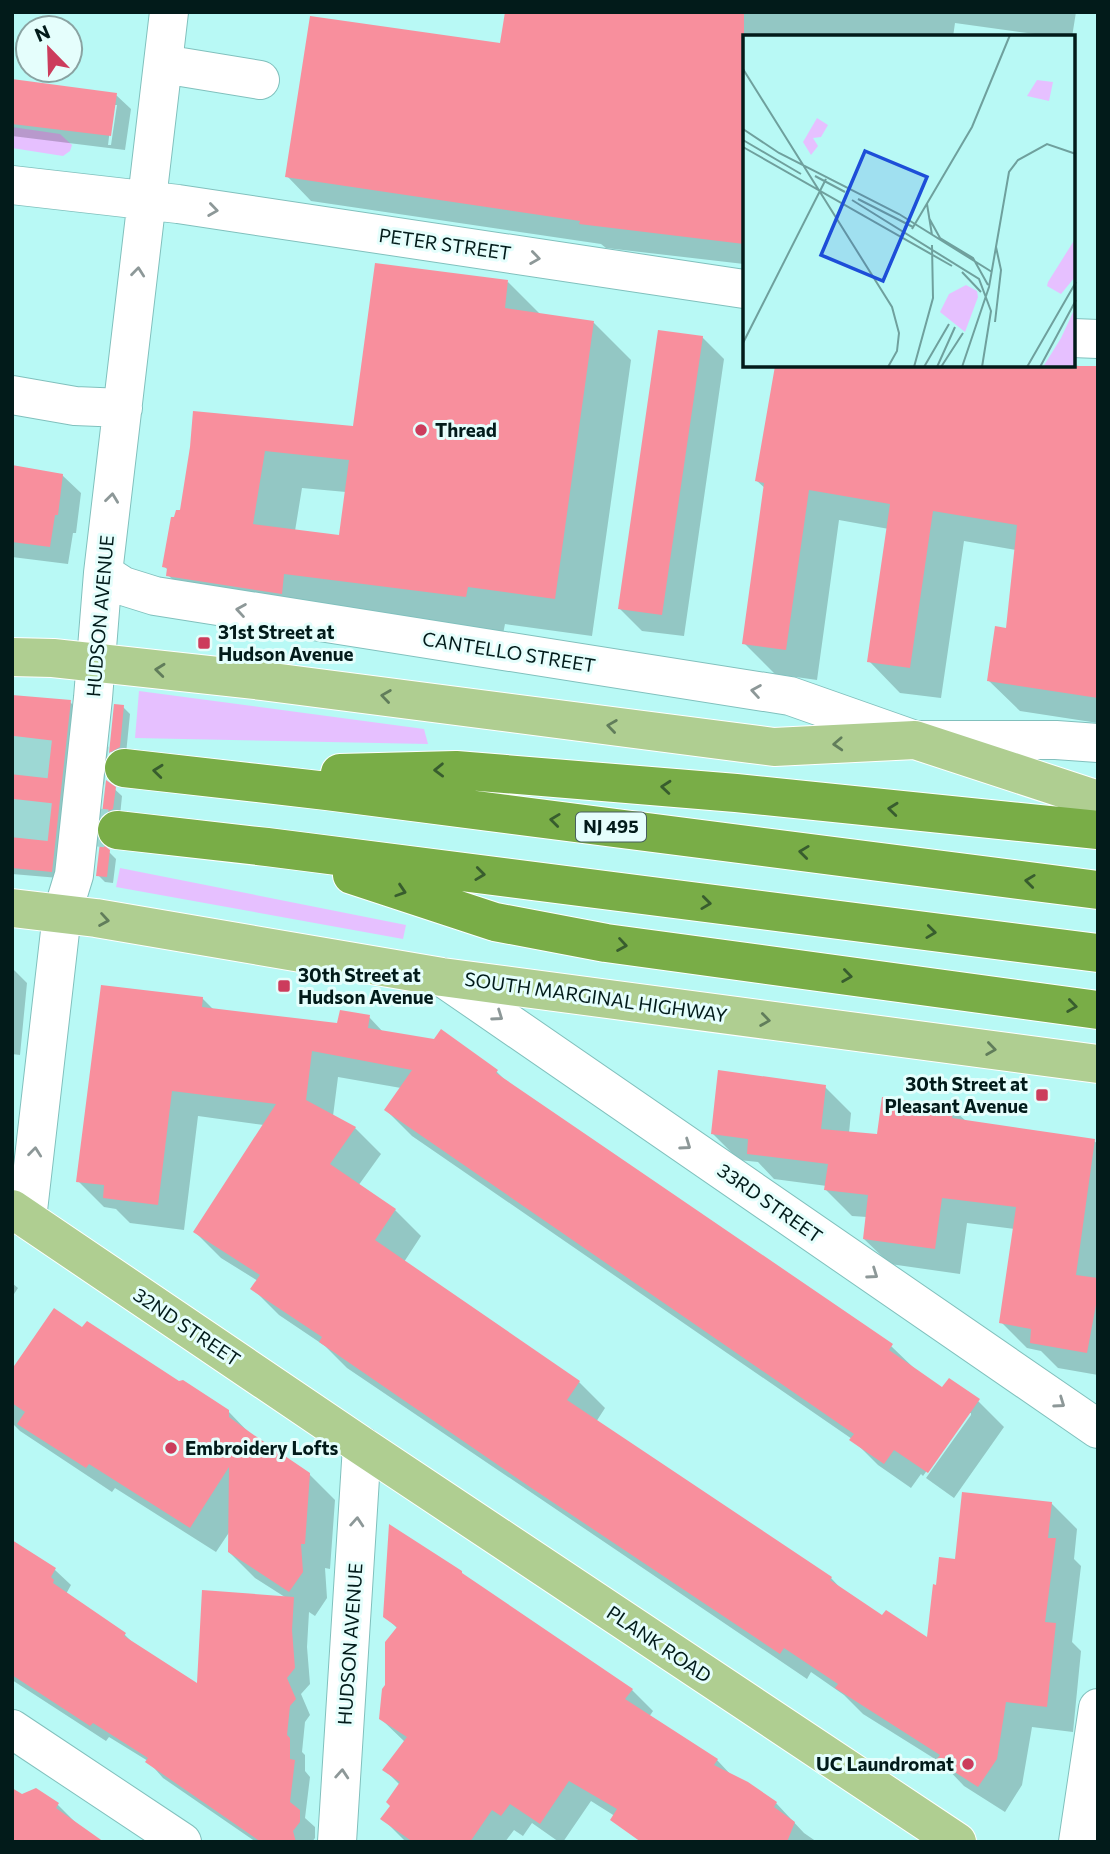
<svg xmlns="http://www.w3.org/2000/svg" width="1110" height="1854" font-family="Commissioner,sans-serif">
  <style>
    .green { fill: #e6c0ff }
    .shadow { fill: #0003; fill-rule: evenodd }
    .building { fill: #f88f9d; fill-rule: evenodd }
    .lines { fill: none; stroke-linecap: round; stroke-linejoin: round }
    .highway-tunnel { stroke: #9dd8d4; stroke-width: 38; stroke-dasharray: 38 19; stroke-linecap: butt }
    .minor-casing { stroke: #81c0bd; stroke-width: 40 }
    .major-casing { stroke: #fff; stroke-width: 40 }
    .highway-casing { stroke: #fff; stroke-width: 40 }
    .minor { stroke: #fff; stroke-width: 38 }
    .major { stroke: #afce91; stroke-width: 38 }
    .highway { stroke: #79ad47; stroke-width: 38 }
    .oneway { stroke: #8d9898 }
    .oneway2 { stroke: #617d5b }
    .oneway3 { stroke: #385d2e }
    .poi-dot { fill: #cc3c5c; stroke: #e5fefc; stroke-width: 2.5 }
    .labels { text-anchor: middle; stroke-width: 6; stroke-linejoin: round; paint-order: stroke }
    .shield { fill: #e5fefc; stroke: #465f5e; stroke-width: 2 }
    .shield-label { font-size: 18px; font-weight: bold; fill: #021b1a }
    .street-label { font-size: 19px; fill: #021b1a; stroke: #e5fefc }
    .poi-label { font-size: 19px; font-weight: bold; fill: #021b1a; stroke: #e5fefc; text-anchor: start }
    .inset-road { fill: none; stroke: #6fa09d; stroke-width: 2 }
    .view { fill: #1d4ed8; fill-opacity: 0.15; stroke: #1d4ed8; stroke-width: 3.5 }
    .inset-edge { fill: none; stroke: #021b1a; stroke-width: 3.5 }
  </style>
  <rect width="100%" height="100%" fill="#b8f9f5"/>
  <path class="green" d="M12,127l48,7 12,11 -2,6 -7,5 -51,-8z
    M139,691l285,38 4,15 -293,-6z
    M120,868l286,57 -3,14 -287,-52z"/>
  <path class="shadow" d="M506,12h570l-4,25h-34l-3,-3 -80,-11 -2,14h-209v227l-138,-16 -5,-4 -290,-43 -24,-25 214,-131z
    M12,81l104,14 15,14 -6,41 -113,-14zM113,105h4l-6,40h-3z
    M508,282l33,33 53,8 37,37 -39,276 -87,-12 -2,10 -298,-22 -37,-37 1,-4 -5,-5 17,-54 11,-64 163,-20zM302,488l44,4 -6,45 -45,-6z
    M702,337l22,22 -40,277 -42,-5 -22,-22z
    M1073,365l25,4v354l-78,-12 -32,-31 19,-50 9,-80 -52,-9 -23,157 -41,-5 -31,-32 20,-132 -50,-9 -22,160 -42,-6 -31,-31 21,-155 -8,-7 20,-115h224l23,4 1,-4z
    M12,467l50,8 19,18 -5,40h-3l-5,31 -56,-7z
    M12,696l58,6 7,7 -18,169 -47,-4z
    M116,706l7,1 7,7 -4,40 -8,5 -7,-7z
    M108,783l14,13 -2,20 -9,4 -7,-6z
    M108,851l8,8 -3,24 -8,-1 -7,-7z
    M12,968l15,15 -7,72 -8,-1z
    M202,998l12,12 125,15 30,-8 15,16 113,39 14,14 380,260 26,25 25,19 36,11 26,26 -50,71 -28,-20 45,-63v-2h-3l-45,63 -2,-2 -10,14 -33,-23 -26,-26 -440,-303 -26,-26 15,-22 -63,-11 -5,39 22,12 26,26 -23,32 37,24 26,26 -17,26 175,120 26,26 -9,14 235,156 13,14 39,25 45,23 10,-54 19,-25 94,-58 26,26 -3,30 7,7 -9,76 9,9 -8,81 -41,-5 -10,58 -17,27 -41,-26 -21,-22 -80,-50 -19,-19 -33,-23 -4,7 -460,-311 -22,-22 -46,-31 -26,-26 5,-8 -37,-23 -26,-26 69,-107 -66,-9 -14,114 -54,-7 -14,-14 -12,-2 -26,-26z
    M825,1087l26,26 -2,20 29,3 75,-27 14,13 127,19 4,3v231l-40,-7 -17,-17 -14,-3 -26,-26 14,-93 -48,-6 -7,51 -70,-10 -26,-25 3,-22 -15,-1 -26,-26 1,-4 -53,-7 -16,-17 -19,-2 -26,-26z
    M12,1283l6,5 -6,9z
    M83,1330l145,81 26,27 55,36 26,26 -5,69 -5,-1 2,30 -12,18 -6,-4 -2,35 3,37 -9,10 9,21 -5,7 -3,30 3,3v16l5,6 -5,41 10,9v11l-3,4h-56l-93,-64 -15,-17 -39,-24 -3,4 -94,-61v-142l2,5 41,27 16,15 -5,9 2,1 57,40 12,12 61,39 90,-87 -33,-21 -26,-26 1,-21 -14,21 -101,-64 -3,4 -92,-61 -8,-8v-51z
    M470,1581l162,109 21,21 -4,6 68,43 16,17 43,26 28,30 13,9h-161l-65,-41 -28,41h-4l-27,-19 -9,13 -9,-6 -9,12 -101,-2 -21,-21 9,-13 8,-21 -15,-15 20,-28 -24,-23 17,-90 -13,-13z
    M22,1796l36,9 22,22z"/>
  <path class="building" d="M505,12h239v232l-165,-20 1,-3 -295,-44 25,-161 190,27z
    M12,79l105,14 -6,43 -99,-12z
    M375,263l133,17 -3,28 89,13 -39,278 -87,-12 -2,10 -182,-23 -2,20 -116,-18 1,-8 -5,-1 9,-50h3l2,-7h4l10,-63 3,-36 160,15zM265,451l84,9 -10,75 -86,-11z
    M658,330l45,6 -41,279 -44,-6z
    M775,366h323v332l-111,-17 8,-55 11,2 11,-103 -84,-14 -23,157 -43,-6 23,-158 -81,-14 -23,160 -44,-6 22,-161 -9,-2z
    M12,465l51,9 -5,41h-3l-5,32 -38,-5z
    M12,695l59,5 -19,172 -40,-4z
    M114,704l10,1 -4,42 -11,6z
    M106,780l10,7 -3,22 -11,5z
    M100,842l10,8 -3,27 -11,-1z
    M101,985l102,12 -1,10 135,16 3,-13 30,5 -2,13 66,11 7,-10 57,41 -2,3 397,271 -4,6 53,37 7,-9 31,21 -52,74 -34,-23 -10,14 -35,-24 5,-6 -470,-324 28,-40 -100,-19 -6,49 50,27 -26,37 66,45 -21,31 205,141 -13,19 265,177 -2,3 52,35 4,-5 41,27 6,-53 3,1 3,-28 16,2 7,-67 90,10 -4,36h8l-11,84 11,1 -9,84 -41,-5 -9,57 -19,28 -42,-27 4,-5 -105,-67 3,-4 -54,-36 -4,6 -250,-167 -211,-145 3,-5 -72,-48 10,-14 -67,-43 83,-128 -104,-13 -14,114 -55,-7 1,-13 -28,-3z
    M718,1070l108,15 -5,44 56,5 5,-37 72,10 -2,11 143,21 -19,136 22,3v16l-11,59 -57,-10 1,-14 -32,-6 17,-116 -74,-9 -7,51 -72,-10 5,-44 -44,-5 4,-26 -81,-10 1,-15 -37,-5z
    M54,1308l28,19 5,-6 92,60 4,-1 46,30v7l22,16 59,40 -5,71h-4l2,28 -14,20 -61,-40 1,-85 -39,61 -101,-64 -3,4 -69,-44 8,-12 -13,-9v-34z
    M389,1524l73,47v2l171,116 -8,10 93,60 -4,6 34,17 29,20 -3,5 21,15 -8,20h-146l-31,-22 7,-11 -48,-28 -29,43 -30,-20 -9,12 -9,-6 -22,32h-57l-33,-23 10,-13 -4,-4 14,-20 -18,-12 25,-33 -28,-18 3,-30 3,-4v-43l12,-15 -14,-10z
    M12,1540l44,28 -5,9 3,3 -1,3 73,50 -2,3 73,47 5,-93 92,7 -2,33 3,38 -8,10 9,21 -6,7 -3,29 3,3v21l5,1 -5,42 10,8v12l-7,9 3,11h-35l-116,-80 3,-4 -55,-35 -3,3 -78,-51z
    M12,1788l10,6 14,-6 23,15 -3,5 48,34h-92z"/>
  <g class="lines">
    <path class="highway-tunnel" d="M12,755l106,12
      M12,818l99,11"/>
    <defs>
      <path id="minor" d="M163,64l97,16
        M12,185l166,19 566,85
        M1073,338l25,1
        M12,395l63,11 48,2
        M103,573l20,13 32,10 635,100 125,44h141l42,3
        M442,977l656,452
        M27,1219l35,-305 12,-39 19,-177 10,-125 66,-561
        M12,1729l170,113
        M337,1842l25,-396
        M1078,1842l20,-134"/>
      <path id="major" d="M12,657l41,1 210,23 511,66 141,-7 183,60
        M12,908l84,10 346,59 656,87
        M12,1209l350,237 595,396"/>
      <path id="highway" d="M124,768l203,23 771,99
        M340,773l116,-3 280,23 362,37
        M117,830l150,17 831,106
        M352,875l143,47 111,21 492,67"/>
    </defs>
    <use href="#minor" class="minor-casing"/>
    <use href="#major" class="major-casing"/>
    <use href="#highway" class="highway-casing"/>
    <use href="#minor" class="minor"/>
    <use href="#major" class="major"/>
    <use href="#highway" class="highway"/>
  </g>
  <defs><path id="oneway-chevron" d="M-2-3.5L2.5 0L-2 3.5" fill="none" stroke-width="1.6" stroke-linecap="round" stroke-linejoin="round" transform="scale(1.75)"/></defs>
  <g class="oneway">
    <use href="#oneway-chevron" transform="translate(213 210) rotate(8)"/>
    <use href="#oneway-chevron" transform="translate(535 258) rotate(8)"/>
    <use href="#oneway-chevron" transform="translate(138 272) rotate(-84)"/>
    <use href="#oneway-chevron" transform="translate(112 498) rotate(-83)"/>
    <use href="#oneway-chevron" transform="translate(241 610) rotate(-171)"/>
    <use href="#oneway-chevron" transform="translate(756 691) rotate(-171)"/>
    <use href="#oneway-chevron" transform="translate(498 1016) rotate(35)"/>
    <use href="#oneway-chevron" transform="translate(686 1145) rotate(35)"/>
    <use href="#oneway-chevron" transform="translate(35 1152) rotate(-84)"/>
    <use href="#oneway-chevron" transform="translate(873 1274) rotate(35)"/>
    <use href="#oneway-chevron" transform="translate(1060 1403) rotate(35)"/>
    <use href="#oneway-chevron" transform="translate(357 1522) rotate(-86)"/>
    <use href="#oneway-chevron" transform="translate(342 1774) rotate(-86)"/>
  </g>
  <g class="oneway2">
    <use href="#oneway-chevron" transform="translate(160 670) rotate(-174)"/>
    <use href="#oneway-chevron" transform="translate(386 696) rotate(-172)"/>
    <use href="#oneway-chevron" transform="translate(612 726) rotate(-172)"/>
    <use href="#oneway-chevron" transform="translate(838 744) rotate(177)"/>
    <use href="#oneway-chevron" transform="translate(104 920) rotate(9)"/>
    <use href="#oneway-chevron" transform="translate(765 1020) rotate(8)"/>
    <use href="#oneway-chevron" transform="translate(991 1049) rotate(8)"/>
  </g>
  <g class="oneway3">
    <use href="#oneway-chevron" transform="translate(439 770) rotate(179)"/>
    <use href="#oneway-chevron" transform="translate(158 771) rotate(-174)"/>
    <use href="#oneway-chevron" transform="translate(666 787) rotate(-175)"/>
    <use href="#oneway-chevron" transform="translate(893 809) rotate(-174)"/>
    <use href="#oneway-chevron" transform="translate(555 820) rotate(-173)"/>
    <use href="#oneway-chevron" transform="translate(804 852) rotate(-173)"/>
    <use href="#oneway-chevron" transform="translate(480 874) rotate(7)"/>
    <use href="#oneway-chevron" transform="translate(1030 881) rotate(-173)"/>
    <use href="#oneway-chevron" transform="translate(401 891) rotate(18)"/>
    <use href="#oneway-chevron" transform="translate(706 903) rotate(7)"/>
    <use href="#oneway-chevron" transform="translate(931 932) rotate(7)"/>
    <use href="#oneway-chevron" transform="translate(622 945) rotate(9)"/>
    <use href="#oneway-chevron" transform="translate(847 976) rotate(8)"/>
    <use href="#oneway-chevron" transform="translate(1072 1006) rotate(8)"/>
  </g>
  <g class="poi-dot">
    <circle cx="421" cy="430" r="7"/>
    <rect x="197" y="636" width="14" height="14" rx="3.5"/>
    <rect x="277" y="979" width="14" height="14" rx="3.5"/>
    <rect x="1035" y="1088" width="14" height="14" rx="3.5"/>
    <circle cx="171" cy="1448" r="7"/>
    <circle cx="968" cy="1764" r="7"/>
  </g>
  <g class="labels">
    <rect class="shield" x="576" y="812.5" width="70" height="29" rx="5"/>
    <g class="shield-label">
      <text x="611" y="833">NJ 495</text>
    </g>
    <g class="street-label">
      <text transform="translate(445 244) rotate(8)" y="7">PETER STREET</text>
      <text transform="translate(100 616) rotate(-85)" y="7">HUDSON AVENUE</text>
      <text transform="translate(509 652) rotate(9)" y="7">CANTELLO STREET</text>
      <text transform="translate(596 997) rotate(8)" y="7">SOUTH MARGINAL HIGHWAY</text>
      <text transform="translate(770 1203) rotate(35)" y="7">33RD STREET</text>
      <text transform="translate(187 1327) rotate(34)" y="7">32ND STREET</text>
      <text transform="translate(350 1644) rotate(-86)" y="7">HUDSON AVENUE</text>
      <text transform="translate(659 1644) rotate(34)" y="7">PLANK ROAD</text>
    </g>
    <g class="poi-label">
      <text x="435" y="437">Thread</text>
      <text x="218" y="639">31st Street at<tspan x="218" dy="22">Hudson Avenue</tspan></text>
      <text x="298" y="982">30th Street at<tspan x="298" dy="22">Hudson Avenue</tspan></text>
      <text x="1028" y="1091" text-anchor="end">30th Street at<tspan x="1028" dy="22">Pleasant Avenue</tspan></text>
      <text x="185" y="1455">Embroidery Lofts</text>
      <text x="954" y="1771" text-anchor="end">UC Laundromat</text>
    </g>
  </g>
  <g transform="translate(743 35)">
    <rect width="332" height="332" fill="#b8f9f5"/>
    <path d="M294,45l16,2 -4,19 -22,-5zM74,83l11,7 -7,12 -8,1 5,8 -7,9 -8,-13zM332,204v38l-14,17 -14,-8 1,-4zM223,250l11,6 1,6 -13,35 -25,-20 9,-18zM332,273v59h-32l18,-29z" fill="#e6c0ff"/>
    <path class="inset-road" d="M0,34l149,238 7,26 -2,18 -9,16M0,94l36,24 120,61 93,58M0,105l58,34M0,112l209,119M72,141l30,16M115,164l55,28M109,165l127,79 12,32 -9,56M184,169l5,31M186,183l11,20 33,20 15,27M169,194l60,-102 38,-92M219,237l19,20M252,287l6,-52 -5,-23M0,308l83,-164M171,332l19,-69 -1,-53M181,332l25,-43M194,332l18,-40M198,332l22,-34M219,332l27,-80 20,-115 9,-12 29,-16 29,10M284,332l49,-85M297,332l36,-67"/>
    <path class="view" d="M122,116l62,26 -44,104 -62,-26z"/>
    <rect width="332" height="332" class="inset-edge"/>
  </g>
  <rect width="1110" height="1854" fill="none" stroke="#021b1a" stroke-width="28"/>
  <g transform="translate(49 49) rotate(337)"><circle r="33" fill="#e5fefc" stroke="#8aa3a2" stroke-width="2"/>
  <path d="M0-5L12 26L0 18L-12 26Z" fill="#cc3c5c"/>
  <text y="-10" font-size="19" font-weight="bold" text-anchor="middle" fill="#021b1a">N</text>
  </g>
</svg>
